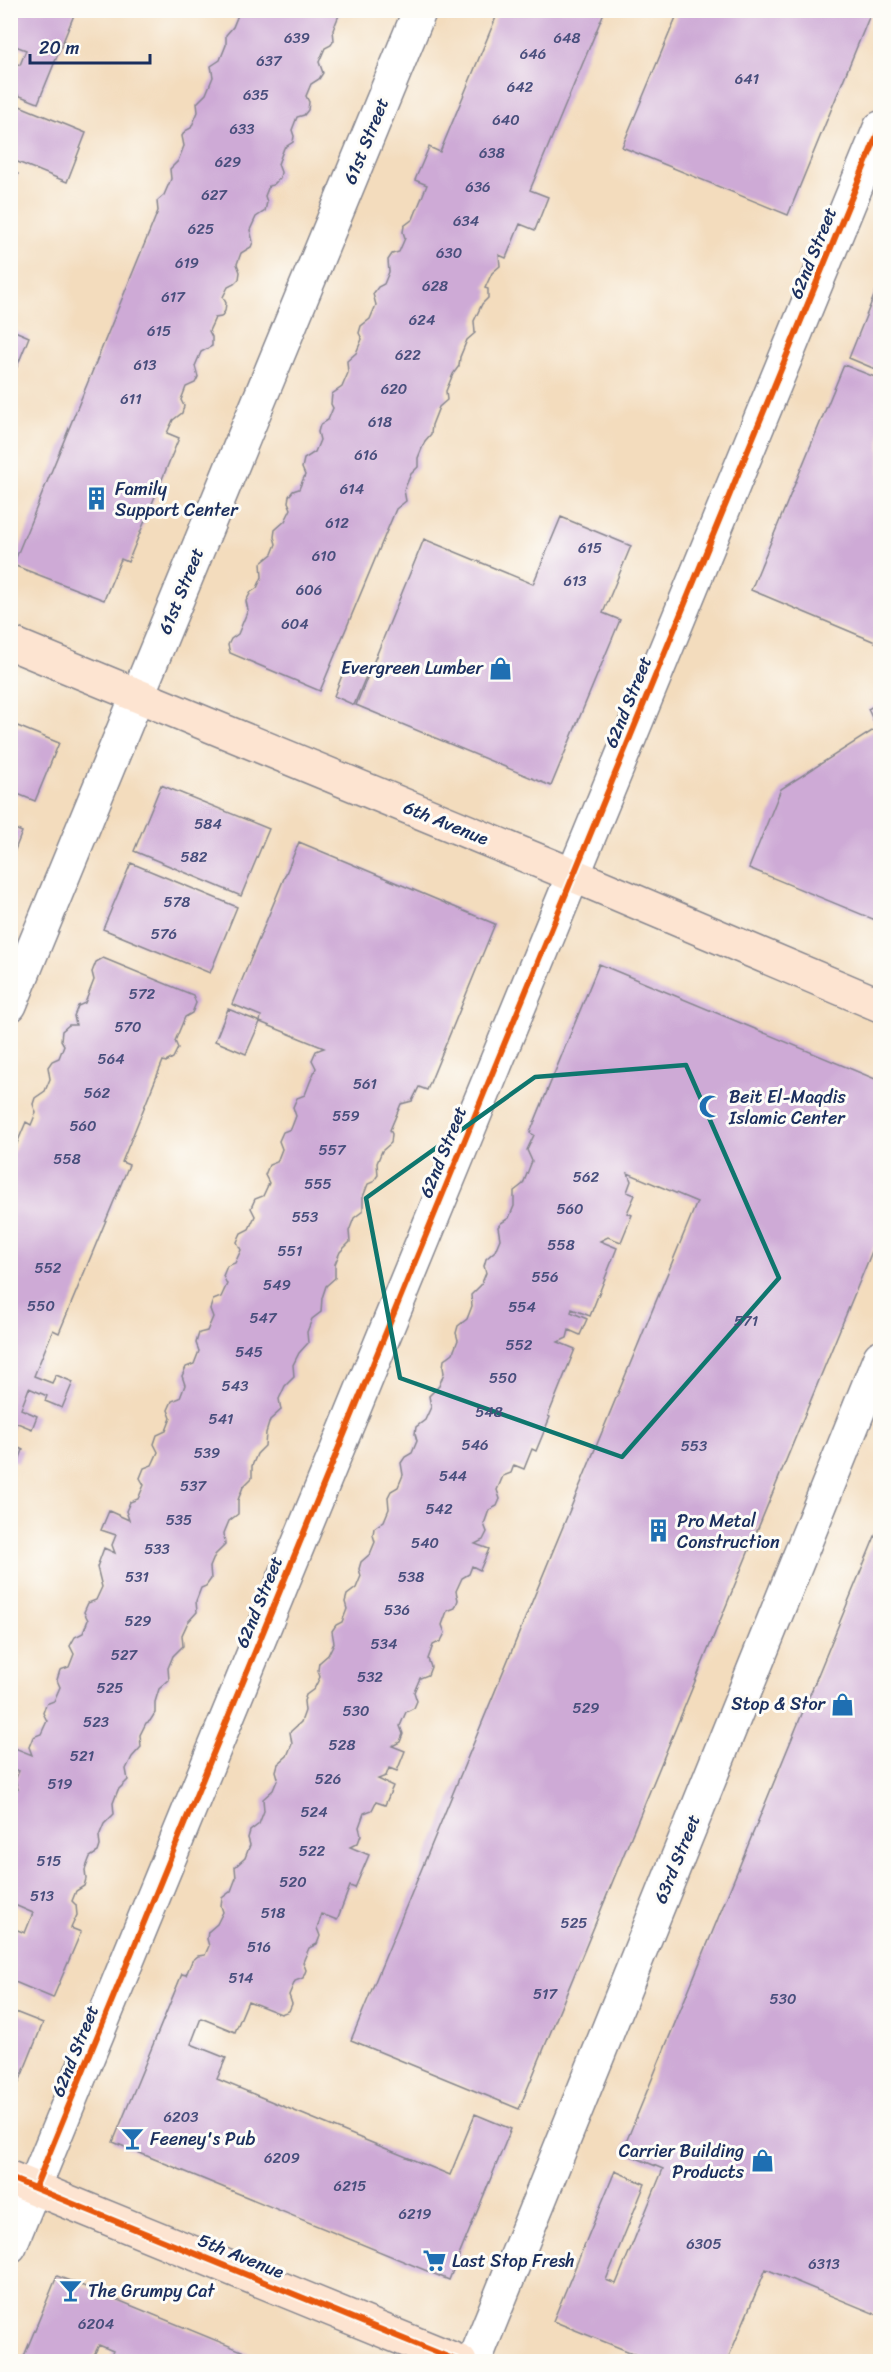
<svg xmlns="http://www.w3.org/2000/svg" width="891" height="2372" font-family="Sriracha,sans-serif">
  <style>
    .building { fill: #ceaad6 }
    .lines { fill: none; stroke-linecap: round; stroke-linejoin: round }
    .street-casing { stroke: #87868e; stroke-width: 36 }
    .secondary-casing { stroke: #87868e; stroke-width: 36 }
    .street { stroke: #fff; stroke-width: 33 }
    .secondary { stroke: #fde4d1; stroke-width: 33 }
    .cycleway-casing { stroke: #fdfcf7; stroke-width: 10 }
    .cycleway { stroke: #e8590c; stroke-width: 6 }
    .marked { fill: none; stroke: #0f766e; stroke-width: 4.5; stroke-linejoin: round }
    .labels { text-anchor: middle; stroke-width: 6; stroke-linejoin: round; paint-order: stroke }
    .number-label { font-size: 15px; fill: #484e7c }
    .street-label { font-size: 18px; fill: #1b2f5e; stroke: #fdfcf7 }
    .poi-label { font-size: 18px; fill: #1b2f5e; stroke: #fdfcf7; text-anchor: start }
  </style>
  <rect width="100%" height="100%" fill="#fdfcf7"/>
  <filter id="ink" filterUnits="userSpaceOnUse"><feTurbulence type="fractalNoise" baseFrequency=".0167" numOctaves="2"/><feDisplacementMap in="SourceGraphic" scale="12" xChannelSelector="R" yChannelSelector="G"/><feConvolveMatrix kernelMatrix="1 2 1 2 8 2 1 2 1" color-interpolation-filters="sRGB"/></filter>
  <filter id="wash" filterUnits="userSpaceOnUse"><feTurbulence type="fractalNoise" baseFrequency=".008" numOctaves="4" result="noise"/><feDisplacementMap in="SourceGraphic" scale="24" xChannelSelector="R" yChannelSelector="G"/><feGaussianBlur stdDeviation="1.35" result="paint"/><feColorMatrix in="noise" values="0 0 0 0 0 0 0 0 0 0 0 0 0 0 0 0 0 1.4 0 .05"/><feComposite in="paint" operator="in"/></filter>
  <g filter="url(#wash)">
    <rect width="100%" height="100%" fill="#f3dcbd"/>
    <g id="blocks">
      <path class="building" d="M10,10h66l-38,93 -28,-11v-31l10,4 6,-15 -16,-6z
        M240,10h108l-9,5 -6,15 1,10 -3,5 -6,3 -6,14 4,11 -4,6 -8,5 -5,12 3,6 -1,8 -4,5 -7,2 -5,13 2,6 -1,6 -9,6 -6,16 3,8 -1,6 -7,7 -4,1 -4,10 2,6 -2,9 -9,6 -6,13 3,12 -2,5 -10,6 -4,11 3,8 -1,7 -5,5 -6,3 -5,10 3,6 -1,8 -4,6 -6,1 -6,13 3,6v9l-11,6 -6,14 3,11 -3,6 -9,4 -5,13 3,6 -2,7 -9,7 -6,13 12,5 -51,124 -7,-3 -17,41 -91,-35 145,-354 -1,-10 7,-6 7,-16 -1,-10 8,-8 6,-15 -2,-10 3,-5 6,-3 7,-16 -1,-9 9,-9 7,-17 -2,-11 9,-6 6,-15v-10l7,-8z
        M499,10h106l-75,180 18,7 -13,33 -15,-6 -14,34 -7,-3 1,11 -8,7 -7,15 3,1v9l-6,6 -8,17 1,12 -8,7 -7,17 -1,9 -6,8 -7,17 1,9 -8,7 -7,18 -1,9 -6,7 -7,17v9l-7,7 -7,16 2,11 -10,8 -76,182 -90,-38 -2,-8 3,-6 7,-5 10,-24 -2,-9 5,-9 6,-4 5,-11 -1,-14 11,-9 4,-10 -2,-7 1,-7 10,-9 6,-12 -3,-7 1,-6 4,-5 6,-2 6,-14 -3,-7 2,-9 11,-7 5,-12 -2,-8 2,-7 8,-5 5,-12 -2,-4 1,-10 10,-7 6,-14 -1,-12 9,-8 6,-14 -3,-6 2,-7 9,-7 6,-14 -3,-11 5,-7 6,-3 5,-12 -1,-12 4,-6 7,-2 6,-14 -2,-6 1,-6 9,-7 14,-34 -12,-5 14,-33 11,5z
        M679,10h193l-84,205 -166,-68z
        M10,102l76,31 -19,49 -57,-23z
        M10,171l8,3 -7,18h-1z
        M880,281v90l-31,-13z
        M10,329l19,8 -13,32 -6,-2z
        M844,365l36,14v265l-129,-54z
        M561,517l70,29 -28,67 17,7 -69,166 -195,-81 68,-166 109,45z
        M346,665l21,9 -13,31 -20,-9z
        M880,702v220l-131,-54 32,-79 96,-61 -9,-19z
        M10,723l49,20 -24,58 -25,-10z
        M161,785l108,44 -28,67 -107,-45z
        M10,827l12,5 -11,28h-1z
        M299,842l196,82 -68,166 -8,-3 -7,14 -11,3 -11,26 2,4 -1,9 -9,8 -5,12 1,12 -5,7 -5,2 -5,13v14l-9,7 -5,13 1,11 -10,10 -5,12v14l-9,8 -4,12 -1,14 -9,7 -5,13 1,11 -9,10 -6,12 1,12 -9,9 -6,13 2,11 -11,10 -4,13 -1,13 -8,8 -5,12v12l-9,9 -5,13v14l-9,7 -5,12 1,12 -10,10 -5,12 1,12 -5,7 -5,2 -5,13 1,11 -9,10 -6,13 1,11 -10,10 -5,12 1,12 -10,9 -4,13v11l-5,8 -4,2 -6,12 1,12 -9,10 -6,12 2,11 -10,10 -5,13 1,11 -10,10 -5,12 1,10 -2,6 -8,5 -5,13 1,9 -2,7 -8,5 -4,10 4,4 1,10 -6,13 10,4 -28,66 -43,-18v-53l15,6 8,-20 -23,-10v-118l8,4 -3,-9 4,-9 -9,-3v-22l22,9 -3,-8 4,-10 8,-3 6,-13 -4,-8 3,-9 8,-3 6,-14 -3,-7 3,-10 9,-3 5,-13 -4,-8 5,-9 8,-4 5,-13 -4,-8 4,-9 8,-3 6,-13 -5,-20 7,-19 11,5 -3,-8 4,-10 -15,-5 8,-19 20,9 -3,-9 4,-9 8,-3 6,-14 -4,-7 4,-10 8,-3 6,-13 -4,-8 3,-9 9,-4 5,-13 -3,-8 4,-9 8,-3 5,-13 -3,-9 4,-9 8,-3 5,-13 -3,-8 3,-10 8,-2 6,-14 -3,-8 3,-9 8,-3 6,-13 -4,-8 4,-10 8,-3 6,-13 -4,-8 4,-9 8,-4 6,-13 -4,-8 4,-9 8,-3 6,-13 -4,-8 4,-10 8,-3 5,-13 -3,-8 4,-9 8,-3 5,-13 -3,-9 4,-9 8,-3 5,-13 6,-14 -4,-8 4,-9 8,-3 -64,-26 1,-6 -29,-12z
        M131,863l106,44 -27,66 -107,-44z
        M103,958l90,37 3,8 -4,10 -7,4 -10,24 3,7 -5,10 -7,4 -3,-1 -41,101 7,3 -70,168 -6,-3 -19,46 18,7 4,-8 17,7 -11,26 -17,-7 2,-5 -18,-8 -8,21 16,7 -5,13 -17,-7 -5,12v-274l16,-38 5,3 5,-12 -3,-9 2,-6 10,-7 5,-12 -2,-12 4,-6 7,-3 5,-13 -3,-5 1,-9 7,-6h7l-2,-9 4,-10 7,-3 9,-23 -2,-8 4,-10z
        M599,964l281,117v151l-361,877 -168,-69 346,-838 -69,-29 3,8 -4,11 8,3 -8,18 5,2 -11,27 -13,-5 -8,4 17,7 -27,68 -18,-7 -1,3 16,7 -7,16 -11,-5 -2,8 -9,4 17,7 -27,67 2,1 -14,34 -4,-2 -8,20 -10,-4 -3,8 -8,3 -6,14 3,9 -3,7 -8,4 -5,14 3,8 -4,8 -8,4 14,5 -9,21 -8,-4 -3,8 -7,4 -6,13 2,9 -3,8 -8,3 -5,14 3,8 -4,8 -8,4 -5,14 3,8 -3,8 -8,3 -6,14 3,9 -3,7 -8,4 -6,14 3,8 -3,8 -8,4 13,5 -8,20 -8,-3 -3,8 -8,3 15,7 -8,19 -9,-3 -4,8 -8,3 -5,14 2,8 -3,8 -8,4 19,8 -14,33 -5,-2 -13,34 -15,-6 -5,14 3,8 -3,8 -8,4 -6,14 3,8 -3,8 -8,3 -6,14 3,9 -3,7 -8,3 -33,-13 -13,31 -34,-14 -10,26 35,14 -9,21 233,96 25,-61 36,15 -62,151 -336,-138 69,-168 4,1 6,-14 6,-5 7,-1 4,-9 -2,-7 1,-7 9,-8 6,-12 -2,-6 1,-8 9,-7 5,-13 -1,-11 10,-9 5,-13 -2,-7 2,-7 9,-7 5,-13 -1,-12 10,-9 5,-12 -2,-7 2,-7 9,-8 5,-12 -2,-12 11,-10 4,-11 -1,-10 2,-6 8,-6 6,-12 -2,-7 1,-7 9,-8 6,-12 -2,-12 4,-6 6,-3 5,-13 -2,-7 2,-7 9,-7 5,-12 -2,-7 2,-7 9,-8 5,-12 -2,-7 1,-7 10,-7 5,-12 -1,-12 3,-6 7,-4 5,-12 -2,-12 4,-6 7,-4 5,-12 -2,-7 1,-7 9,-7 6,-13 -2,-11 10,-10 5,-13 -1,-6 1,-7 9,-7 5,-13 -2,-7 2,-7 9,-7 5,-13 -1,-11 10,-10 5,-12 -2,-7 2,-7 9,-8 5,-12 -2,-12 3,-4 8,-5 5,-12v-15l9,-7 9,-23 -5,-11 7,-15 -4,-2z
        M228,1009l32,13 -14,32 -31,-13z
        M10,1444l13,6 -5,13 -8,-3z
        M880,1524v792l-114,-47 -39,92h-75l-99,-40 62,-150 30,13 -39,96 10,4 47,-115 -41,-17z
        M10,2010l33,13 -32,79h-1z
        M57,2276l34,13 175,72h-157l4,-10 -14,-6 -8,16h-69z"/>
    </g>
  </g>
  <g filter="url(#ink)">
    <use href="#blocks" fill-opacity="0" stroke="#87868e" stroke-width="1.5"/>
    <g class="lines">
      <defs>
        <path id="street" d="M10,1005l410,-995
          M10,2246l870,-2118
          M474,2362l406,-1005"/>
        <path id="secondary" d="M10,643l563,232 307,130
          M10,2178l450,184"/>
      </defs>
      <use href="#street" class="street-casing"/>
      <use href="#secondary" class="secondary-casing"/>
      <use href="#street" class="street"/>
      <use href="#secondary" class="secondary"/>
      <defs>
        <path id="cycleway" d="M10,2178l450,184
          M35,2188l845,-2060"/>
      </defs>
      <use href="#cycleway" class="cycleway-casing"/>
      <use href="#cycleway" class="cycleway"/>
    </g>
  </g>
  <path class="marked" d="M686,1065l93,213 -157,179 -222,-79 -34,-180 169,-121z"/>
  <defs>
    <symbol id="building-bare" viewBox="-9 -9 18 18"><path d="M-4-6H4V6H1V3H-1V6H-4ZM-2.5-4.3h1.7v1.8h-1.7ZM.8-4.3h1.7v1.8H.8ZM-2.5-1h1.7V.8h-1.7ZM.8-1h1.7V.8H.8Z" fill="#1f6fb2" stroke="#fdfcf7" stroke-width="2.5" paint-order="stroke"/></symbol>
    <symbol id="shop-bare" viewBox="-9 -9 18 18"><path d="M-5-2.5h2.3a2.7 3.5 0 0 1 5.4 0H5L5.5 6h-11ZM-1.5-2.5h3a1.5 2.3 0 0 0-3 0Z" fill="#1f6fb2" stroke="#fdfcf7" stroke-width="2.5" paint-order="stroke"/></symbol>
    <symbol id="mosque-bare" viewBox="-9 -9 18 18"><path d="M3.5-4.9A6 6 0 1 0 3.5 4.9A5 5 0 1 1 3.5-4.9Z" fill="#1f6fb2" stroke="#fdfcf7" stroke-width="2.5" paint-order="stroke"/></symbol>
    <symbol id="bar-bare" viewBox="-9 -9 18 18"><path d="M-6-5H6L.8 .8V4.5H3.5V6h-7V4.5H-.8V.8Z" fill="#1f6fb2" stroke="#fdfcf7" stroke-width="2.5" paint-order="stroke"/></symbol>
    <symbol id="supermarket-bare" viewBox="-9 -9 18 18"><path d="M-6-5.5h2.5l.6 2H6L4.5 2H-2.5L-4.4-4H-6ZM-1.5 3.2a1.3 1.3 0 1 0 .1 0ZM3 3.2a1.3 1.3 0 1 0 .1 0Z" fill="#1f6fb2" stroke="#fdfcf7" stroke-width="2.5" paint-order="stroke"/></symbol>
  </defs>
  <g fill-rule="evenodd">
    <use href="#building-bare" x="80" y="482" width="33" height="33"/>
    <use href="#shop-bare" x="484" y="652" width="33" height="33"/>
    <use href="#mosque-bare" x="694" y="1090" width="33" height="33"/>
    <use href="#building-bare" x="642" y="1514" width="33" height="33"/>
    <use href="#shop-bare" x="826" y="1688" width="33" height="33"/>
    <use href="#bar-bare" x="116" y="2122" width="33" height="33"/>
    <use href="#shop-bare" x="746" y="2144" width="33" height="33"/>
    <use href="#supermarket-bare" x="418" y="2244" width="33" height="33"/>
    <use href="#bar-bare" x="54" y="2274" width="33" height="33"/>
  </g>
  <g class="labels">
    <g class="number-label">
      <text x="297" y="43">639</text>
      <text x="567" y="43">648</text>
      <text x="533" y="59">646</text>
      <text x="269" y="66">637</text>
      <text x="747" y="84">641</text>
      <text x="520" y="92">642</text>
      <text x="256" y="100">635</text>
      <text x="506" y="125">640</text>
      <text x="242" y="134">633</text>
      <text x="492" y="158">638</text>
      <text x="228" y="167">629</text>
      <text x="478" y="192">636</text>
      <text x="214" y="200">627</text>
      <text x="466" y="226">634</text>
      <text x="201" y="234">625</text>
      <text x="449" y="258">630</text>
      <text x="187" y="268">619</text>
      <text x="435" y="291">628</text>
      <text x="173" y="302">617</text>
      <text x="422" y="325">624</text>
      <text x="159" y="336">615</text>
      <text x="408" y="360">622</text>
      <text x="145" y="370">613</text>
      <text x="394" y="394">620</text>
      <text x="131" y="404">611</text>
      <text x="380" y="427">618</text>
      <text x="366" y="460">616</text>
      <text x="352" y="494">614</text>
      <text x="337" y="528">612</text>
      <text x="590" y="553">615</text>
      <text x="324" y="561">610</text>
      <text x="575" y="586">613</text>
      <text x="309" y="595">606</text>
      <text x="295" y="629">604</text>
      <text x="208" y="829">584</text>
      <text x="194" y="862">582</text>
      <text x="177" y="907">578</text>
      <text x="164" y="939">576</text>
      <text x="142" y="999">572</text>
      <text x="128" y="1032">570</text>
      <text x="111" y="1064">564</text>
      <text x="365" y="1089">561</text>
      <text x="97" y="1098">562</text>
      <text x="346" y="1121">559</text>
      <text x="83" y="1131">560</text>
      <text x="332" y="1155">557</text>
      <text x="67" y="1164">558</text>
      <text x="586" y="1182">562</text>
      <text x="318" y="1189">555</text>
      <text x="570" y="1214">560</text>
      <text x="305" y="1222">553</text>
      <text x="561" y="1250">558</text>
      <text x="290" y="1256">551</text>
      <text x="48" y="1273">552</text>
      <text x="545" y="1282">556</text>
      <text x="277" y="1290">549</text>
      <text x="41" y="1311">550</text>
      <text x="522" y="1312">554</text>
      <text x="263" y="1323">547</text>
      <text x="746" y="1326">571</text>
      <text x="519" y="1350">552</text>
      <text x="249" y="1357">545</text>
      <text x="503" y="1383">550</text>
      <text x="235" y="1391">543</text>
      <text x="489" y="1417">548</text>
      <text x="221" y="1424">541</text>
      <text x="475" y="1450">546</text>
      <text x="694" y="1451">553</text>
      <text x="207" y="1458">539</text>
      <text x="453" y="1481">544</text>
      <text x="193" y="1491">537</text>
      <text x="439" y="1514">542</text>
      <text x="179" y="1525">535</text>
      <text x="425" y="1548">540</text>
      <text x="157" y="1554">533</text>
      <text x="137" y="1582">531</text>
      <text x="411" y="1582">538</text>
      <text x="397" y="1615">536</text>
      <text x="138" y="1626">529</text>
      <text x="384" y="1649">534</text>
      <text x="124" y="1660">527</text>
      <text x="370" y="1682">532</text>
      <text x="110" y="1693">525</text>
      <text x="586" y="1713">529</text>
      <text x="356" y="1716">530</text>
      <text x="96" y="1727">523</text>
      <text x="342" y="1750">528</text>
      <text x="82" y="1761">521</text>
      <text x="328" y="1784">526</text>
      <text x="60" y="1789">519</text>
      <text x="314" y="1817">524</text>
      <text x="312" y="1856">522</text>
      <text x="49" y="1866">515</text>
      <text x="293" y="1887">520</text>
      <text x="42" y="1901">513</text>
      <text x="273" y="1918">518</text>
      <text x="574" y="1928">525</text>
      <text x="259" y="1952">516</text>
      <text x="241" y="1983">514</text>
      <text x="545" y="1999">517</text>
      <text x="783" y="2004">530</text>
      <text x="181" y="2122">6203</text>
      <text x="282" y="2163">6209</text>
      <text x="350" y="2191">6215</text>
      <text x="415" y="2219">6219</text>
      <text x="704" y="2249">6305</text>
      <text x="824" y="2269">6313</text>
      <text x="96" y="2329">6204</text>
    </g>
    <g class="street-label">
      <text transform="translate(366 141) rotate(-68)" y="6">61st Street</text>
      <text transform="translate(813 253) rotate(-68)" y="6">62nd Street</text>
      <text transform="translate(181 591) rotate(-68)" y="6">61st Street</text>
      <text transform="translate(628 702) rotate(-68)" y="6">62nd Street</text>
      <text transform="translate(446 823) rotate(22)" y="6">6th Avenue</text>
      <text transform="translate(443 1152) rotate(-68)" y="6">62nd Street</text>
      <text transform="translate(259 1602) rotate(-68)" y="6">62nd Street</text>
      <text transform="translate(677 1859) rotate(-68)" y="6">63rd Street</text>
      <text transform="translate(75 2051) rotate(-68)" y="6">62nd Street</text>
      <text transform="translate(241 2256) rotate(22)" y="6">5th Avenue</text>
    </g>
    <g class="poi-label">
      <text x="115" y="495">Family<tspan x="115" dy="21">Support Center</tspan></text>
      <text x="483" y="674" text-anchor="end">Evergreen Lumber</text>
      <text x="729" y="1103">Beit El-Maqdis<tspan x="729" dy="21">Islamic Center</tspan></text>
      <text x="677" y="1527">Pro Metal<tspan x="677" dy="21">Construction</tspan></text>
      <text x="825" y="1710" text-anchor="end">Stop &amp; Stor</text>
      <text x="150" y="2145">Feeney's Pub</text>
      <text x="744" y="2157" text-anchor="end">Carrier Building<tspan x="744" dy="21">Products</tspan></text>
      <text x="452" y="2267">Last Stop Fresh</text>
      <text x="88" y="2297">The Grumpy Cat</text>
    </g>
  </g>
  <rect width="891" height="2372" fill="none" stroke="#fdfcf7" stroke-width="36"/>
  <path d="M30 54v9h120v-9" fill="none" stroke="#1b2f5e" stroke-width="3"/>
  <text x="39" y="54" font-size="18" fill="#1b2f5e" stroke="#fdfcf7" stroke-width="4.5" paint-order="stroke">20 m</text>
</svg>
